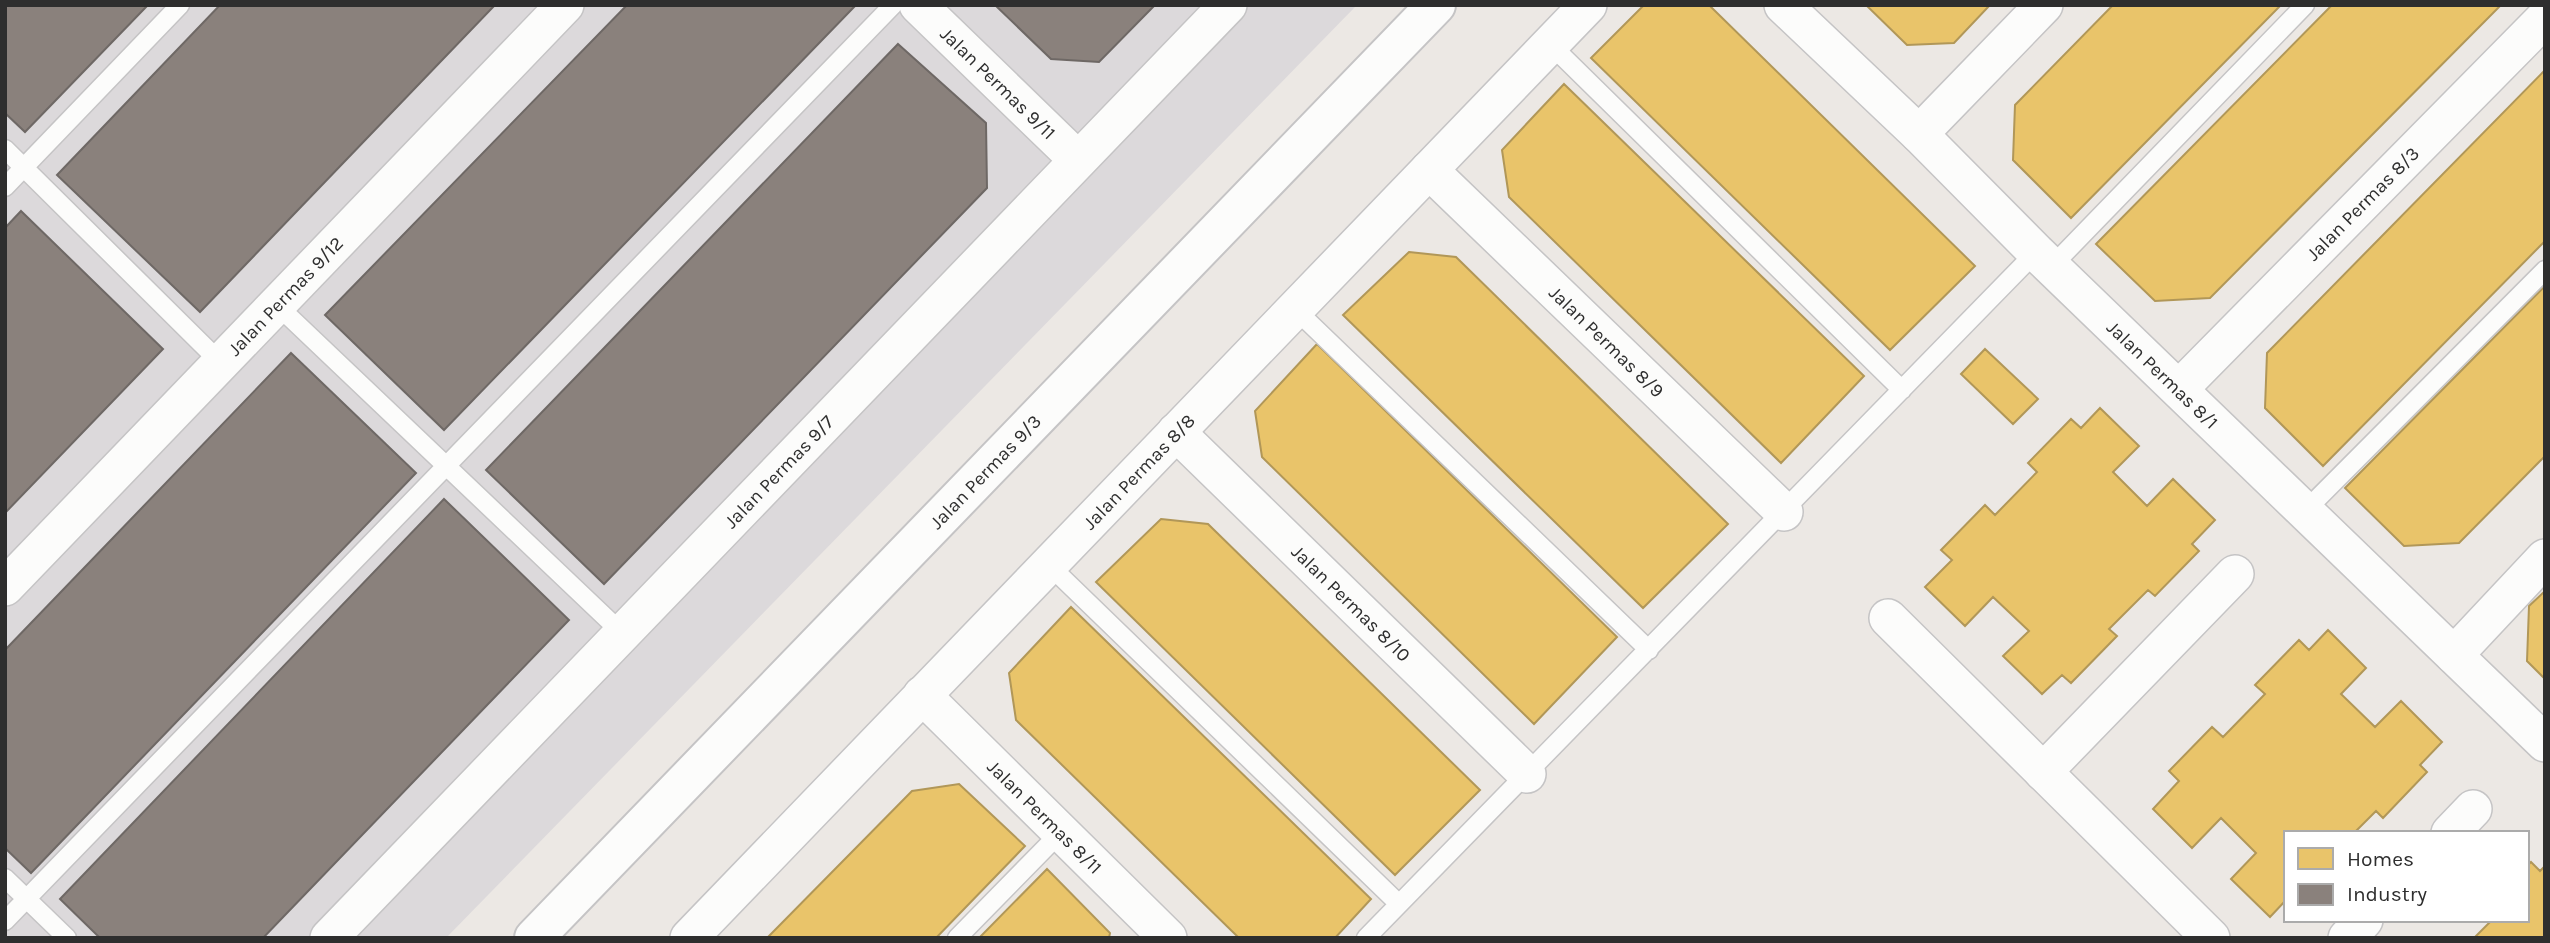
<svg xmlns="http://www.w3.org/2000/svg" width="2550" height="943" font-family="Karla,sans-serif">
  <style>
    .industrial { fill: #dcd9db }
    .homes { fill: #e9c46a; stroke: #b19758; stroke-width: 2 }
    .industry { fill: #8a817c; stroke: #6e6865; stroke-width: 2 }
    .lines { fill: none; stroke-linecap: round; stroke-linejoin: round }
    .lane-casing { stroke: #c5c4c5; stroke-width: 21 }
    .street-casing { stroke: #c5c4c5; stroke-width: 40 }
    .secondary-casing { stroke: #c5c4c5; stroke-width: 42 }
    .lane { stroke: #fcfcfb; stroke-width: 18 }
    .street { stroke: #fcfcfb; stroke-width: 37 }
    .secondary { stroke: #fcfcfb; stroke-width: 38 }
    .labels { text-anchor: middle; stroke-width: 7; stroke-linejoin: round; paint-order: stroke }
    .street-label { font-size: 19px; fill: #2e2e2e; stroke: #fff }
  </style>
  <rect width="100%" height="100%" fill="#ece8e4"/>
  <path class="industrial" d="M5,5h1352l-911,933h-441z"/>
  <path class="homes" d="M1644,5h65l266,261 -85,84 -299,-292z
    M1866,5h124l-36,38 -47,2z
    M2113,5h168l-210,213 -58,-58 2,-55z
    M2332,5h169l-291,293 -55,3 -59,-57z
    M2545,70v171l-222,225 -58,-58 2,-55z
    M1564,84l300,292 -83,87 -272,-266 -7,-47z
    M1409,252l47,5 272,267 -85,84 -300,-293z
    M2545,286v170l-86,87 -55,3 -59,-58z
    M1317,344l300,293 -83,87 -272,-267 -7,-46z
    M1985,349l53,50 -25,25 -52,-50z
    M2100,408l39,38 -26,26 34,34 26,-27 42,41 -23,24 7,7 -44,45 -7,-6 -39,39 8,7 -46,47 -9,-8 -20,19 -39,-38 26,-25 -36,-34 -28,29 -40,-39 27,-27 -11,-10 44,-45 10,10 42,-43 -9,-9 43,-44 10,9z
    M1161,519l47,5 272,266 -85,85 -299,-293z
    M2545,591v88l-18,-18 2,-55z
    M1071,607l300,292 -36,39h-96l-223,-218 -7,-47z
    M2328,630l38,38 -25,26 34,33 26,-26 41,41 -22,23 7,7 -44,46 -7,-7 -22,22h-68v67l-16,17 -39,-38 25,-26 -35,-35 -29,30 -39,-39 26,-28 -10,-10 43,-44 11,10 42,-43 -10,-9 44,-45 10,10z
    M959,784l66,62 -89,92h-169l145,-147z
    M2531,862l9,9 5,-5v72h-71l18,-18h35v-54z
    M1047,869l63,64 -1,5h-130z"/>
  <path class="industry" d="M5,5h143l-123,127 -20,-19z
    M220,5h275l-295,307 -143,-137z
    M627,5h229l-412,425 -119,-115z
    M995,5h160l-56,57 -48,-3z
    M898,44l88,79 1,65 -383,396 -118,-114z
    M21,211l142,138 -158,164v-285z
    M291,353l125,120 -385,400 -26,-25v-198z
    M444,499l125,121 -306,318h-163l-40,-39z"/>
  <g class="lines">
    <defs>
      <path id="lane" d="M1550,44l352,346
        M5,149l216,214
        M5,187l175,-182
        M2052,266l253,-261
        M277,305l345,328
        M1295,309l354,341
        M2305,511l240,-241
        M1048,564l351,340
        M5,878l62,60
        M5,921l888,-916
        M957,938l104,-106
        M1366,938l670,-686"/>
      <g id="street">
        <path id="s1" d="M918,5l160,155"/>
        <path id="s2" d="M1783,5l136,129 117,118 509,491"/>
        <path d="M1919,134l125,-129"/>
        <path id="s3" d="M1429,170l355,342"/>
        <path id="s4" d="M2179,389l366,-371"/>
        <path id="s5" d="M1176,432l351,342"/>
        <path id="s6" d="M5,587l560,-582"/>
        <path d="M1888,618l323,320"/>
        <path d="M2454,655l91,-97"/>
        <path id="s7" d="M922,695l246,243"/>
        <path d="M2043,772l192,-198"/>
        <path d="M2450,833l23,-24"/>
        <path id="s8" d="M329,938l899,-933"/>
        <path id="s9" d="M689,938l899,-933"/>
        <path d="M2347,938l17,-18"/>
      </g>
      <g id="secondary">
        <path id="s10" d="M534,938l902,-933"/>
      </g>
    </defs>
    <use href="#lane" class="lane-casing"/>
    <use href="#street" class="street-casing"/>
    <use href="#secondary" class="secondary-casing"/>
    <use href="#lane" class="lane"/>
    <use href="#street" class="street"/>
    <use href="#secondary" class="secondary"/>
  </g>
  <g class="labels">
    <g class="street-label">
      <text dy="7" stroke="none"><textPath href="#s1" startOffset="112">Jalan Permas 9/11</textPath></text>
      <text dy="7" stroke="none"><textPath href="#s4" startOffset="261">Jalan Permas 8/3</textPath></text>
      <text dy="7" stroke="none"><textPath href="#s6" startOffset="404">Jalan Permas 9/12</textPath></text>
      <text dy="7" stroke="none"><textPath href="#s3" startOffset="247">Jalan Permas 8/9</textPath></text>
      <text dy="7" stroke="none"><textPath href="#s2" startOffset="530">Jalan Permas 8/1</textPath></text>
      <text dy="7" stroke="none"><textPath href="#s8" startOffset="648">Jalan Permas 9/7</textPath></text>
      <text dy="7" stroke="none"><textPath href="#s9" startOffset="648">Jalan Permas 8/8</textPath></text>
      <text dy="7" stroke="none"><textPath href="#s10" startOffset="649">Jalan Permas 9/3</textPath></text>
      <text dy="7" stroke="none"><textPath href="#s5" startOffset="245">Jalan Permas 8/10</textPath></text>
      <text dy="7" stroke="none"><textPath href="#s7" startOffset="173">Jalan Permas 8/11</textPath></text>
    </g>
  </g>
  <rect width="2550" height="943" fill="none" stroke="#2e2e2e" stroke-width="14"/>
  <rect x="2284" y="831" width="245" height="91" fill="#ffffff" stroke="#ababab" stroke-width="2"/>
  <rect x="2298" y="848" width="35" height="21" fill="#e9c46a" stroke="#ababab" stroke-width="2"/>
  <text x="2347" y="866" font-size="21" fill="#2e2e2e">Homes</text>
  <rect x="2298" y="884" width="35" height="21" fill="#8a817c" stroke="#ababab" stroke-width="2"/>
  <text x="2347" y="901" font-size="21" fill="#2e2e2e">Industry</text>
</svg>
